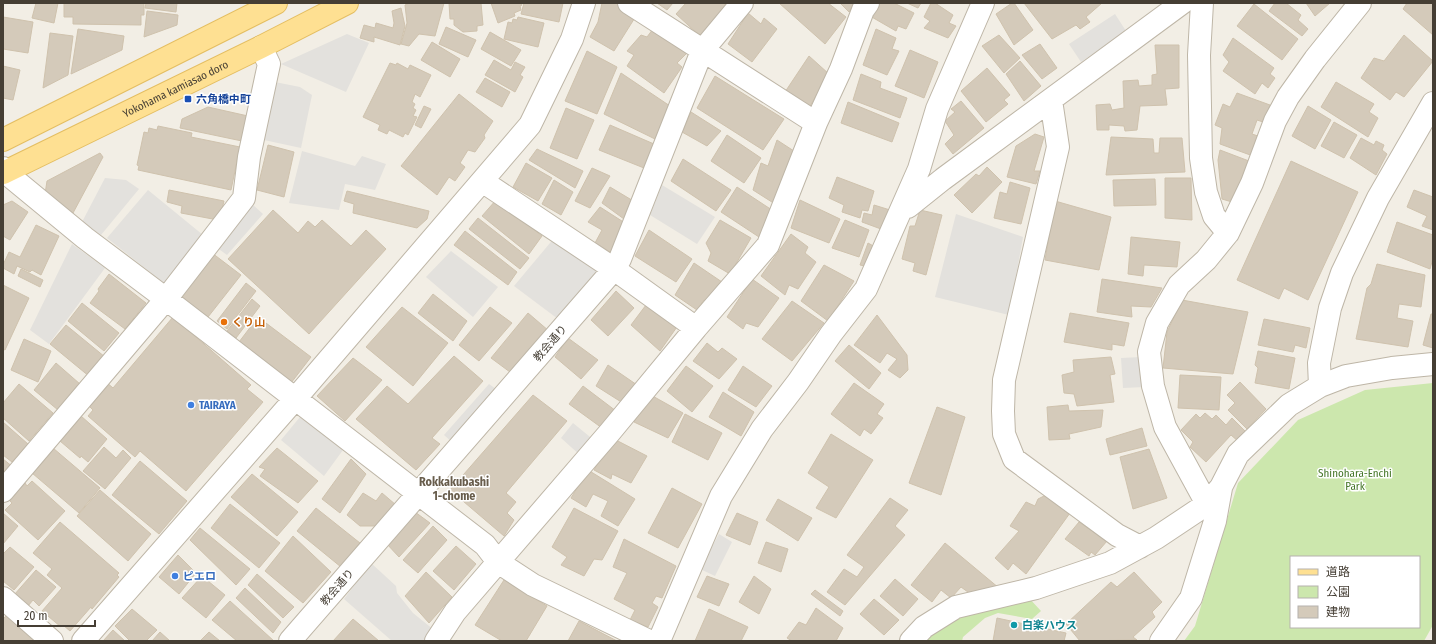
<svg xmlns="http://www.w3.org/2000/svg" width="1436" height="644" font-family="'Fira Sans Condensed','Noto Sans JP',sans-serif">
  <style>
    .green { fill: #cce7ad; fill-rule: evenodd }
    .parking { fill: #e3e1dd }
    .building { fill: #d4caba; stroke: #cfc2ad }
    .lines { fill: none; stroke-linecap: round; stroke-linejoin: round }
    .street-casing { stroke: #beb6a7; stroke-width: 24 }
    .primary-casing { stroke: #e4be62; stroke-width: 24 }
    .street { stroke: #fff; stroke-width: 22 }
    .primary { stroke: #fee092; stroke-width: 22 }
    .transit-dot { fill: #1a4fb4; stroke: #fff; stroke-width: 1.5 }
    .food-dot { fill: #e8710a; stroke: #fff; stroke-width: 1.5 }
    .shop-dot { fill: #3f7fe0; stroke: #fff; stroke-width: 1.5 }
    .culture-dot { fill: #0f9aa8; stroke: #fff; stroke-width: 1.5 }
    .labels { text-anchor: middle; stroke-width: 3; stroke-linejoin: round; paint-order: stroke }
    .street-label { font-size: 11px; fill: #453e34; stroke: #fff }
    .transit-label { font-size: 11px; font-weight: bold; fill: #164399; stroke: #fff; text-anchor: start }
    .food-label { font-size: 11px; font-weight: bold; fill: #c56008; stroke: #fff; text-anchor: start }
    .shop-label { font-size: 11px; font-weight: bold; fill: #366cbe; stroke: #fff; text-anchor: start }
    .park-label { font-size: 11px; fill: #457628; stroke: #fff }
    .culture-label { font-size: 11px; font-weight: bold; fill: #0d838f; stroke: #fff; text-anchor: start }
    .neighbourhood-label { font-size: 12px; font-weight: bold; fill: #685d4c; stroke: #fff }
  </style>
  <rect width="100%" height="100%" fill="#f2eee5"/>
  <path class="green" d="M1433,383v242l-9,16h-240l11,-15 43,-143 60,-63 67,-30zM1291,557h128v70h-128z
    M1029,598l12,13 -9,8 -34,-6 -13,5 -22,19 -1,4h-44l51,-29z"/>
  <path class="parking" d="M1115,14l11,17 -45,31 -12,-18z
    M347,34l22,9 -23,49 -65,-28z
    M275,82l25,5 12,8 -11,53 -37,-8z
    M302,151l53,15 7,-10 24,8 -11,26 -30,-6 -6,26 -50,-7z
    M105,178l21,2 13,9 -38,46 -19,-13z
    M662,185l53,32 -18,27 -47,-29z
    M148,190l55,45 -38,49 -58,-46z
    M252,204l11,10 -36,41 -11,-8z
    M956,214l67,23 -14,78 -74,-18z
    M555,237l52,32 -45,53 -48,-36z
    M72,244l33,24 -56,76 -19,-14z
    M451,251l47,36 -25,30 -47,-40z
    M1141,357l4,30 -22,1 -2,-30z
    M489,384l11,8 -46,52 -10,-9z
    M300,417l43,33 -19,26 -43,-36z
    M573,423l22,18 -14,15 -20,-18z
    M719,534l13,8 -17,34 -15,-7z
    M371,563l25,23 1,7 16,20 21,17 -7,11h-35l-48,-42z"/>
  <path class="building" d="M36,3h22l-4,20 -22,-5z
    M64,3h80v12h-3v10l-68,-1v-7h-9z
    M146,3h31l-1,9 -31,-4z
    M409,3h35l-9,33 -16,-2 -10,12 -8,-2 6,-21 -2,-18z
    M449,3h32l2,22 -6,1v5l-14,1 -9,-7v-6h-4z
    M491,3h30l1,2 -2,1 1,4 -7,3 1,3 -17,7z
    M524,3h39l-4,19 -38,-8z
    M602,3h15l19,13 -22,35 -24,-14 8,-15z
    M657,3h16l-6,7z
    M686,3h37l3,2 -26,31 -24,-22z
    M779,3h49l18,14 -21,27z
    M840,3h16l-7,9z
    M875,3h19l20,10 -8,16 -8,-3 -2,5 -26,-15z
    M907,3h14l-3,5z
    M931,3h4l18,12 -4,8 7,3 -8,12 -24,-10 6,-7 -6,-4z
    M1012,3h2l19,27 -19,15 -18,-31z
    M1024,3h78l-16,14 4,5 -10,7 -4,-4 -24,14z
    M1275,3h11l15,12 -3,5 10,9 -6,7 -33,-25z
    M1306,3h24l-15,13z
    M1407,3h26v32l-30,-26z
    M1254,4l44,35 -16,21 -45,-34z
    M401,8l4,18 -5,19 -26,-8v5l-14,-4 4,-13 11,3 1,-5 17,5 1,-5 -2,-12z
    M147,11l31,4 -1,10 -33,12z
    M748,13l13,11 3,-6 13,11 -25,33 -24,-18z
    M3,17l30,5 -5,31 -25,-4z
    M518,17l26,6 -6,24 -34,-8 4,-17 4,1 1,-4 4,1z
    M446,27l30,13 -8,17 -29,-13z
    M78,29l46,7 -2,14 -51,24z
    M653,29l35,23 -11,11 5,4 -18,26 -37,-27 7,-11 -7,-4 14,-16 6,2z
    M876,29l20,9 -4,11 7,2 -12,24 -24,-10z
    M490,32l31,18 -10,16 -30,-17z
    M50,33l23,3 -5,39 -25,13z
    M999,35l21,23 -16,15 -22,-27z
    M1404,35l29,26 -29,36 -8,-5 -6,8 -29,-22 13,-20 10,3z
    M1233,38l41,30 -4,6 5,4 -7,10 -6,-5 -7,11 -32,-23 6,-9 -6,-7z
    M432,42l28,17 -10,18 -29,-17z
    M1040,44l17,24 -15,11 -20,-24z
    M1155,45h24v43l-14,1 2,16 -27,1 -3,24 -12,1 -1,-5 -15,-1v5h-12l-1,-25 14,-1 2,6 12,-2 -1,-27 15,-1 1,6 13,-1v-10l5,-1z
    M910,50l28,12 -14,36 -29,-12z
    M587,51l30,16 -20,47 -32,-13z
    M809,56l20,18 -20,34 -24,-16z
    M494,60l17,10 4,-8 10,5 -5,8 3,2 -8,15 -30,-17z
    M1020,61l21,25 -17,15 -18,-27z
    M390,63l6,2 1,-2 11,6 2,-4 21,10 -11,22 -5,-3 -3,8 3,2 -2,4 3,2 -3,6 4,1 -9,18 -3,-2 -2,4 -14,-7 -2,4 -9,-4 2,-5 -17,-8z
    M3,66l17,4 -7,30 -10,-2z
    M987,68l23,27 -6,5 4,4 -22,18 -25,-31z
    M621,73l49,33 -15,33 -51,-25z
    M861,74l20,8 -1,6 27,10 -7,20 -47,-18z
    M715,76l69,43 -21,31 -66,-42z
    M485,78l25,14 -8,15 -26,-15z
    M1336,82l38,22 -5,8 9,6 -10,19 -47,-30z
    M1237,93l33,12 -4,18 -9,-3 -5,14 9,3 -8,19 -33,-12 2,-16 -7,-3 8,-21 7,3z
    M459,94l34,27 -9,14 1,3 -10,14 -7,-2 -8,13 5,4 -10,14 -6,-4 -12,18 -36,-29z
    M961,101l23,27 -31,26 -8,-10 9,-9 -9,-14 10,-9 -4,-3z
    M848,102l51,21 -7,19 -51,-19z
    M424,106l7,3 -10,19 -6,-3z
    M1308,106l23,14 -16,29 -23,-13z
    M208,107l40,9 -6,25 -62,-13 2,-9z
    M566,108l28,12 -17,39 -27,-11z
    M691,112l30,19 -14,15 -25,-14z
    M1334,122l23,13 -13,23 -23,-12z
    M610,125l44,19 -10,24 -45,-18z
    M158,126l34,7 -1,4 49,10 -9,43 -93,-20 1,-4 -2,-1 7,-33 4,1 1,-5 8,2z
    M1035,134l9,3 -10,34h6l-4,13 -29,-7 9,-31z
    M727,135l34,23 -17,25 -33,-22z
    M1111,137l42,2 1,14h5l1,-15h22l3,34 -79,3z
    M1361,138l13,7 2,-4 8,4 -2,5 5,4 -11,21 -26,-17z
    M777,140l20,13 -22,51 -22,-14 8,-27 7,3z
    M268,145l26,7 -10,45 -27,-7z
    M537,149l46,22 -8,17 -46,-28z
    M1220,150l29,11 -17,41 -10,-3 -4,-39z
    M100,153l3,4 -30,56 -28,-19 2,-13z
    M683,159l48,31 -15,21 -45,-30z
    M1291,161l67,31 -50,108 -24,-12 -5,11 -42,-19z
    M526,163l26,15 -14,23 -25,-14z
    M987,167l15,15 -30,31 -18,-18 22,-21 3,2z
    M592,168l18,8 -20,32 -15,-7z
    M837,177l37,14 -6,20 -6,-1 -2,8 -18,-6 2,-7 -15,-7z
    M1165,178h26l1,42 -27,-2z
    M1155,179l1,26 -42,1 -1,-26z
    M554,180l19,12 -12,23 -19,-11z
    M1010,182l20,6 -9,36 -27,-6 6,-26 7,2z
    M610,187l25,15 -11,17 -22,-16z
    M737,187l38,25 -16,25 -38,-25z
    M169,190l55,11 -4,16 -2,3 -37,-7 1,-7 -15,-4z
    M1414,190l19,7v33l-11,-4 5,-10 -20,-9z
    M347,191l82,20 -2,8 -10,9 -64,-15 1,-9 -10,-3z
    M496,200l46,36 -13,18 -47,-38z
    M800,200l40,19 -11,24 -38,-15z
    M12,201l16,11 -18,28 -7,-4v-31z
    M1055,201l56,16 -12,53 -54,-10z
    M874,205l16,5 -9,19 -19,-7 2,-9 8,2z
    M600,207l25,16 -13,30 -17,-10 7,-13 -14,-8z
    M273,210l25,23 10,-12 7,6 7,-7 29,26 15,-16 20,19 -77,85 -81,-75z
    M920,210l22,5 -16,60 -13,-4 2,-8 -13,-4 8,-33h5z
    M478,218l51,40 -9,11 -51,-40z
    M720,220l31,18 -21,36 -22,-13 3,-8 -5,-10z
    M845,220l24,10 -10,27 -27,-9z
    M1397,222l36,13v23l-3,11 -43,-17z
    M36,225l23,11 -18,39 -9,-5 -2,2 -13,-6 -3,8 -11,-6v-3l6,-13 11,5z
    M649,230l43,29 -16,23 -41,-26z
    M465,231l52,41 -9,13 -54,-40z
    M791,234l17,13 -3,6 11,9 -18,27 -9,-4 -4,10 -24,-19z
    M1131,237l49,5 -3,25 -33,-2 -1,11 -15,-2z
    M868,243l9,5 -8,19 -9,-2z
    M212,253l29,22 -33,42 -29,-21z
    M694,263l28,19 -13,20 -5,-2 -7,10 -22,-15z
    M1377,264l48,11 -4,32 -22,-3 -2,14 16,3 -5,26 -52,-8 11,-51 4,-4z
    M824,265l30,16 -26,40 -27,-20z
    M21,269l22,11 -3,7 -22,-11z
    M109,274l37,29 -21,26 -35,-26 9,-12 -1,-2z
    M752,279l27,19 -21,29 -12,-4 -3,6 -16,-12z
    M1102,279l60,9 -11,19 -20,-1 1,11 -35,-5z
    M246,283l10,8 -29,38 -10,-8z
    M3,285l26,13 -24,52 -2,-1z
    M616,291l18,17 -26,28 -17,-16z
    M433,294l34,27 -14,20 -35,-28z
    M252,299l8,7 -24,32 -9,-7z
    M1182,300l66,12 -15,62 -70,-6 4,-36z
    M649,301l30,23 -19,27 -29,-26z
    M792,301l32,22 -32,38 -30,-22z
    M82,303l37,30 -15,18 -36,-30z
    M402,307l46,36 -35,43 -47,-39z
    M490,307l22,16 -33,38 -20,-16z
    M528,313l21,18 -35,44 -23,-17z
    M1070,313l59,10 -5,23 -12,-2v6l-48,-8z
    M1431,314h2v34l-10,-3z
    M877,315l30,40 1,15 -8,8 -12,-8 9,-11 -10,-6 -7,10 -26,-18z
    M173,317l78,68 -4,4 16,13 -77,89 -46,-40 -5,6 -47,-41 5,-6 -7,-7 19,-22 8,7z
    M258,317l53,40 -20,26 -52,-41z
    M1264,319l46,9 -4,20 -11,-3 -2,7 -35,-7z
    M66,325l39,32 -15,20 -40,-33z
    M568,338l30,22 -17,19 -26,-22z
    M24,339l27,12 -13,31 -27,-12z
    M707,343l11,9 4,-4 15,11 -18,20 -26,-18z
    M849,345l32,28 -12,16 -34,-28z
    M1258,351l37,7 -6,31 -34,-6 3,-15 -3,-3z
    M454,356l29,25 -51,57 8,6 -24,26 -60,-51 31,-33 21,18z
    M1111,357l4,17 -5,1 4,27 -37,4 -3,-12 -10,-1 -2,-18 12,-3 -1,-12z
    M353,358l29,22 -37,41 -28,-25z
    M56,363l24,21 -22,26 -24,-20z
    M608,365l32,22 -14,18 -30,-19z
    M686,366l27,20 -21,26 -25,-21z
    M743,366l29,20 -16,21 -28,-17z
    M1180,375l41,2 -2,33 -41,-2z
    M1240,382l26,27 -19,20 -19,-19 7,-7 -8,-8z
    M854,383l30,21 -7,10 6,4 -12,16 -7,-5 -4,7 -29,-22z
    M19,384l34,29 -24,28 -26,-23v-15z
    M583,386l33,25 -14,17 -33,-24z
    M723,392l31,20 -13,24 -32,-19z
    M649,394l34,19 -15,25 -34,-16z
    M533,395l34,26 -61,72 10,9 -9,11 7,7 -10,16 -54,-46z
    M1068,405l1,6 34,-1 -2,17 -32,7 1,5 -21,1 -2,-33z
    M937,407l28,10 -24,78 -32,-12z
    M1205,413l7,6 4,-4 10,10 6,-7 15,15 -8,9 -8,-7 -25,27 -16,-15 3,-5 -12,-12 15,-16 4,4z
    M685,414l37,19 -14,27 -36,-18z
    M81,416l26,23 -19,23 -7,-6 -1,2 -20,-17z
    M3,422l25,22 -16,18 -9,-7z
    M1142,428l5,18 -37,9 -4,-16z
    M831,434l42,26 -37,58 -20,-10 13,-21 -21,-14z
    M612,438l35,18 -16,27 -19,-9 -1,5 -17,-9z
    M104,447l12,11 7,-8 8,8 -26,31 -22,-18z
    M53,448l47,40 -21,25 -47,-40z
    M277,448l41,33 -20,22 -38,-27 5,-7 -6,-2z
    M1149,449l18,49 -34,11 -13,-52z
    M3,459l10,8 -10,12z
    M351,459l15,15 -26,39 -18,-14z
    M140,461l47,40 -28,33 -47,-39z
    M588,470l47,29 -17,27 -17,-10 7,-15 -15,-7 -7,13 -15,-9z
    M252,474l46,38 -21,24 -46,-39z
    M32,481l33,30 -27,29 -33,-30 7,-7 -3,-3 16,-17 2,3z
    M672,488l30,16 -24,44 -30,-15z
    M100,490l51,44 -23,27 -51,-45z
    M363,493l13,8 6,-8 14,12 -20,21h-16l-13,-11z
    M1046,495l24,18 -44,61 -13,-11 -5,7 -13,-12 24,-27 -9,-5 16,-24 9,4 3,-7z
    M890,498l18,12 -13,16 10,9 -60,70 -18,-13 17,-23 13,8 7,-10 -17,-12z
    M778,499l34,19 -14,23 -32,-21z
    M230,504l50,39 -21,25 -48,-40z
    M316,508l44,35 -19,24 -44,-36z
    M574,508l44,23 -16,29 -8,-1 -10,17 -23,-11 6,-8 -15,-10z
    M415,512l15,11 -31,34 -13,-14z
    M3,513l15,13 -15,18z
    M737,513l21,9 -8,23 -24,-10z
    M60,522l59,51 -2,2 2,2 -27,32 -1,-2 -21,24 -7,-6 -2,2 -19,-16 20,-23 -15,-13 5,-6 -19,-16z
    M1079,522l28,19 -12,14 -4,-3 -2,4 -24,-17z
    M433,526l14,14 -29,33 -15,-13z
    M200,528l50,41 -14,16 -46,-45z
    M293,536l38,36 -28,31 -38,-32z
    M624,539l52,27 -14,32 -6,-2 -4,7 6,4 -10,20 -18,-7 5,-10 -21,-11 13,-26 -14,-6z
    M766,542l22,7 -7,23 -23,-9z
    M945,543l54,45 -27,7 -11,-8 -10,11 -10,-8 -9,12 -21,-17z
    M456,546l20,18 -22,26 -21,-19z
    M10,547l24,20 -20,23 -11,-9v-27z
    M178,555l18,18 -17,21 -20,-17z
    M36,570l20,17 -17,19 -6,-6 -5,6 -14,-11z
    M426,572l26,25 -23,26 -24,-27z
    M1134,572l28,30 -10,10 3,5 -22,20 4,3 -57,1 -14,-17 45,-42 6,5z
    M257,574l37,33 -11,11 -35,-33z
    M202,576l23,19 -19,23 -24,-20z
    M707,576l22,8 -10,22 -22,-9z
    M754,576l17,13 -12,25 -20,-12z
    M895,579l23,20 -15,17 -23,-20z
    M504,580l43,26 -21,35h-24l-27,-16z
    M245,588l36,34 -8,11 -37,-35z
    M815,590l28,21 -3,5 -29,-22z
    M874,599l25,21 -15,15 -24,-21z
    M230,601l44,40h-37l-25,-21z
    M816,608l27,20 -7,13h-44l-5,-3 12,-16 7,3z
    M132,609l25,21 -11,11h-16l-15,-15z
    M709,609l39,18 -7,14h-46z
    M9,613l27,23 -4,5h-29v-22z
    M997,618l69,15 -2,8h-71z
    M353,619l26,22h-46z
    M579,621l38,20h-49z
    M113,630l12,11h-22z
    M160,632l10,9h-18z
    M209,632l11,9h-20z"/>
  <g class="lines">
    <defs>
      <path id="street" d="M629,3l187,120
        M1202,3l-3,52 2,103 5,34 8,24 14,17
        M1051,100l7,47 -54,233 -1,31 1,23 10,25 103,76 23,12
        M3,168l2,4 80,66 81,61 319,246 13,17 35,23 116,56
        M482,181l132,88 82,59
        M903,206l5,1 35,-28 239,-176
        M1320,386l-1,-23 11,-55 12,-35 36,-75 55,-95
        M3,491l163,-192 78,-101 5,-41 20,-93 -8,-17
        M1207,504l-42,-77 -12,-41 -4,-34 8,-29 22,-38 27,-25 22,-27 24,-50 23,-62 13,-24 27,-38 45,-56
        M3,598l49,43
        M83,641l212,-242 235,-274 42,-86 12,-36
        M290,641l324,-372 6,-10 82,-208 40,-48
        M436,641l19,-29 155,-180 86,-104 72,-83 48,-122 25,-54 22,-59 5,-7
        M659,641l62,-145 41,-67 36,-47 33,-48 35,-45 53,-120 18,-60 46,-106
        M911,641l13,-14 32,-20 80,-19 74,-25 46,-25 51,-34 14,-17 17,-33 51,-49 31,-19 26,-10 46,-8 41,-4
        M1161,641l30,-43 24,-77 6,-33"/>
      <g id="primary">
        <path d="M3,140l273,-137"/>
        <path id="s1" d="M3,173l258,-126 86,-44"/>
      </g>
    </defs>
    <use href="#street" class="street-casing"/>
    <use href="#primary" class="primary-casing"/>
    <use href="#street" class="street"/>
    <use href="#primary" class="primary"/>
  </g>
  <rect class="transit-dot" x="184" y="95" width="8" height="8" rx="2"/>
  <circle class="food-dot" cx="224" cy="322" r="4"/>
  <g class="shop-dot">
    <circle cx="191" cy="405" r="4"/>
    <circle cx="175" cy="576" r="4"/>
  </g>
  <circle class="culture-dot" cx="1014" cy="625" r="4"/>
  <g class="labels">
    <g class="street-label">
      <text dy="4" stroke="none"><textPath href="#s1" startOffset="192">Yokohama kamiasao doro</textPath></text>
      <text transform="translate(550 343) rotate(-49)" y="4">教会通り</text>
      <text transform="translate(337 587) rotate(-49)" y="4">教会通り</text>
    </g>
    <g class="transit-label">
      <text x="196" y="103">六角橋中町</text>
    </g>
    <g class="food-label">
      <text x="232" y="326">くり山</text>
    </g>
    <g class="shop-label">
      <text x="199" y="409">TAIRAYA</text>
      <text x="183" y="580">ピエロ</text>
    </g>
    <g class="park-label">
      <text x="1355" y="477">Shinohara-Enchi<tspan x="1355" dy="13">Park</tspan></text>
    </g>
    <g class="culture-label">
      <text x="1022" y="629">白楽ハウス</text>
    </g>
    <g class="neighbourhood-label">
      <text x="454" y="486">Rokkakubashi<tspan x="454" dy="14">1-chome</tspan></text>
    </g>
  </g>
  <rect width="1436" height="644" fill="none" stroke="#453e34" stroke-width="8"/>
  <rect x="1290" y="556" width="130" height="72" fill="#ffffff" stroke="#b5b2ae"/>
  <rect x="1298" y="569" width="20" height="6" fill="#fee092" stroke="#b5b2ae"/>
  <text x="1326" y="576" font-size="12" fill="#453e34">道路</text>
  <rect x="1298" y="586" width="20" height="12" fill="#cce7ad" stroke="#b5b2ae"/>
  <text x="1326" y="596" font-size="12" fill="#453e34">公園</text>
  <rect x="1298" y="606" width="20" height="12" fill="#d4caba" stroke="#b5b2ae"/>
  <text x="1326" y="616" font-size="12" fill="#453e34">建物</text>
  <path d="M18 620v6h77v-6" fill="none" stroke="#453e34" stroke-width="2"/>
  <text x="24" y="620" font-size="12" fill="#453e34" stroke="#ffffff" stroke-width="3" paint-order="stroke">20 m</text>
</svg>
